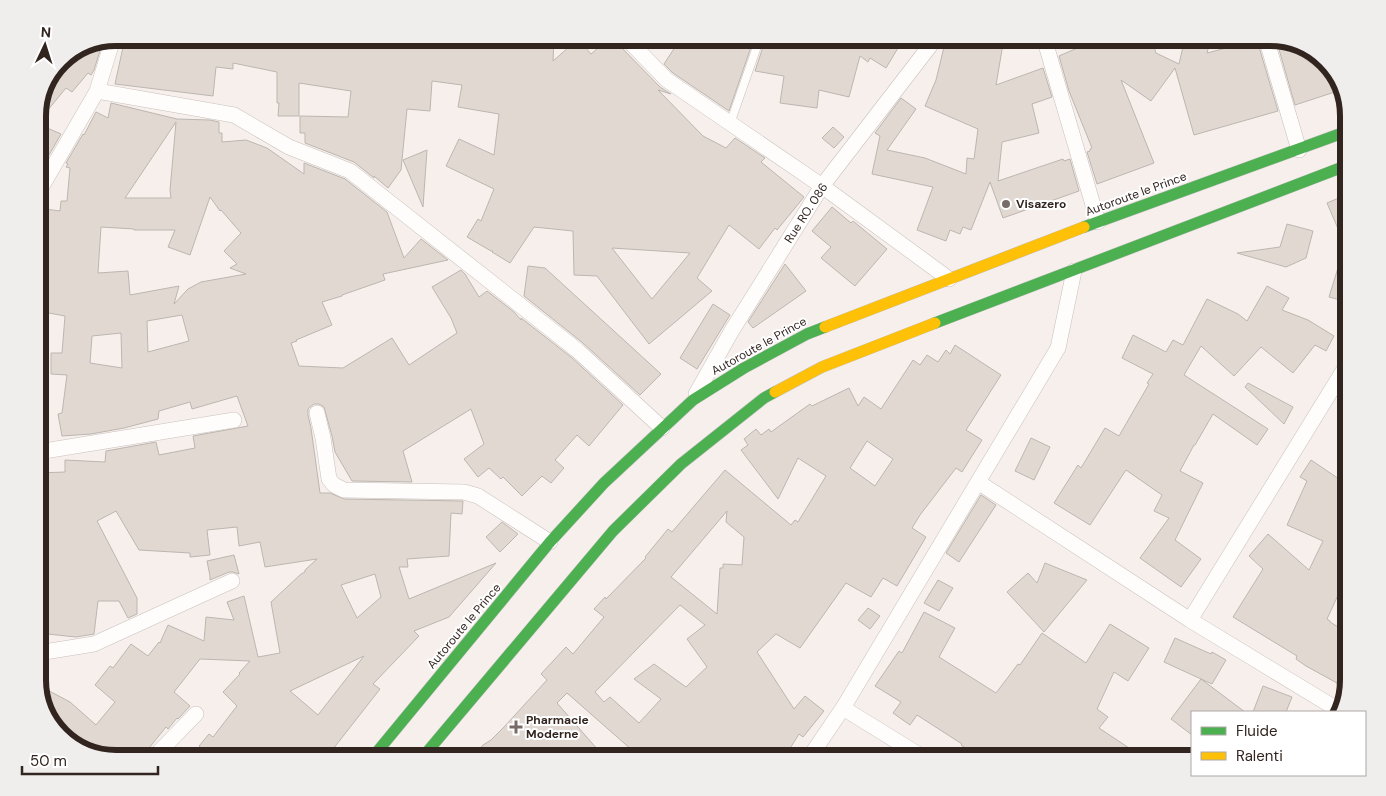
<svg xmlns="http://www.w3.org/2000/svg" width="1386" height="796" font-family="'DM Sans',sans-serif">
  <style>
    .building { fill: #e0d8d1; stroke: #bdb6b0; fill-rule: evenodd }
    .lines { fill: none; stroke-linecap: round; stroke-linejoin: round }
    .lane-casing { stroke: #c9c0bc; stroke-width: 9 }
    .street-casing { stroke: #c9c0bc; stroke-width: 16 }
    .fast-casing { stroke: #c1bfc2; stroke-width: 12 }
    .slow-casing { stroke: #c1bfc2; stroke-width: 12 }
    .lane { stroke: #fefdfc; stroke-width: 8 }
    .street { stroke: #fefdfc; stroke-width: 15 }
    .fast { stroke: #4caf50; stroke-width: 11 }
    .slow { stroke: #ffc107; stroke-width: 11 }
    .poi-dot { fill: #776c67; stroke: #fff; stroke-width: 2 }
    .labels { text-anchor: middle; stroke-width: 4; stroke-linejoin: round; paint-order: stroke }
    .street-label { font-size: 12px; fill: #322520; stroke: #fff }
    .poi-label { font-size: 12px; font-weight: bold; fill: #322520; stroke: #fff; text-anchor: start }
    .rim { fill: none; stroke: #322520; stroke-width: 6 }
  </style>
  <rect width="100%" height="100%" fill="#f6efeb"/>
  <path class="building" d="M125,38h129l48,10 1,-4 14,3 1,-9h173l31,4v-4h32l-1,23 25,-22 13,15 19,-16h7l2,7 41,42 11,7 -13,-4 45,46 23,12 9,-10 30,20 -4,4 43,35 -27,33 -2,-2 -16,21 -30,-24 -32,53 15,13 -63,53 -52,-68 -23,-1 -1,-44 -39,-4 -24,36 -18,-11 1,-1h-2l-24,-14 11,-18 3,2 13,-32 -48,-23 13,-27 35,16 5,-41 -41,-7 4,-22 -30,-4 -2,30 -23,-2 -6,61 -13,18 -14,-12v2l-20,-16 -49,-19v-10h-5v-17l48,1 3,-26 -52,-8v33h-21l1,-13h-2v-31l-44,-9v6l-17,-2 -3,29 -98,-12zM612,248l78,5 -38,46z
    M681,38h73l-25,73 -56,-38 -9,-9z
    M766,38h138l-18,30 -16,-10 -2,4 -8,-6 -11,41 -30,-7 -2,18 -37,-5 4,-27 -29,-5z
    M962,38h42l-8,47 47,-17 9,29 -20,7 7,29 -37,9 -4,39 65,-22 1,2 6,-2 9,32 -76,27 -13,-36 -19,48 -8,-3 -3,7 -10,-4 -4,11 -29,-11 16,-43 -61,-13 8,-38 -5,-3 26,-35 15,11 -29,41 38,8 41,16 1,-16 7,1 4,-30 -53,-23 11,-26 9,-37 15,3z
    M1079,38h72l5,15 23,11 6,-26h26l-4,15 50,-13 21,71 -84,24 -19,-67 -24,33 -30,-21 33,83 -57,21 -10,-32 3,-1v-2l2,-1 -23,-57 -10,-35 23,-10z
    M1276,39l33,9 26,25 6,17 -46,15z
    M102,44l-8,26 -3,5 -3,-2 -16,19 -6,-4 -28,34v-10l23,-52z
    M111,103l66,16 33,1 9,2v11h3v9l24,-2 21,8 37,26v-11l41,16 42,33 17,46 17,-19 27,21 -65,14 2,6 -43,15v1l-20,6 10,23 -36,15 1,1 -6,2 8,23 44,2 49,-30 17,27 48,-32 -6,-15 -19,-31 29,-17 4,4 14,23 8,-6 27,21 7,8v-2l50,39 52,48 -34,41 -12,-11 -22,25 9,8 -13,15 -9,-7 -20,20 -19,-19 -2,2 -12,-11 -11,9 -14,-18 20,-15 -13,-35 -68,42 9,31 -60,-1 -17,-29 -3,-16 -8,-29 -5,-3h-5l-4,3 -2,2v6l3,13 9,65h10l14,6 119,2 -1,13 -11,-1 -2,43 -42,3 1,8h-9l10,32 87,-36 -47,54 -35,14 5,5 -46,48 7,5 -54,69h-112l-15,-12 10,-12 4,3 24,-31 -14,-14 17,-18 -1,-1 11,-12 -50,-2 -26,33 16,14 -12,13 -1,-1 -9,11 -2,-2 -25,31h-24l-40,-10 -26,-25 -13,-38 32,17 26,23 19,-23 -20,-17 15,-19 3,2 18,-24 17,12 11,-14 1,1 8,-18 36,16 2,-24 28,3 -7,-18 17,-6 14,61 22,-4 -9,-51 30,-28 4,-2v-2l12,-11 -52,8 -5,-25 -21,4 -2,-19 -30,3 3,25 -20,2v-4l-51,-3 -23,-39 -19,10 40,77v16l-9,4 -9,-17h-21l-4,33 -18,3 -38,-4v-160l27,-1v-12l40,2 1,-11 50,-9 3,13 36,-7 -2,-12 55,-10 -11,-30 -45,13 -2,-7 -31,9 -1,8 -34,9 -33,6 -29,2 -4,-22 4,-1 5,-38 -16,-1v-21h11l3,-37 -27,-5v-21l4,1 3,-53 -7,-1v-29l22,3 1,-10h6l3,-33 -4,-1 2,-3 -2,-1 17,-29 1,1 12,-23 12,6zM176,122l-6,68 1,8h-46zM210,197l10,14 1,-1 20,23 -17,18 13,13 -7,4 16,6 -45,8 -13,7 -14,15 5,-18 -49,9 -2,-24 -30,2 3,-46 33,2v1h41l-7,17 22,8zM182,315l7,26 -41,11 -1,-31zM121,333l1,35 -32,-5 2,-27zM375,574l6,23 -24,21 -16,-33zM364,656l-46,59 -28,-24z
    M38,124l23,10 -12,21 -11,-5z
    M833,127l11,10 -10,11 -12,-10z
    M427,150l-4,57 -20,-47z
    M1348,194v108l-19,-5 16,-52 -18,-42z
    M832,207l19,16 2,-2 34,28 -32,37 -34,-28 10,-11 -19,-16z
    M1287,224l26,7 -7,27 -20,9 -49,-14 43,-6z
    M785,264l21,27 -53,37 -5,-6z
    M528,266l17,2 116,106 -21,21 -57,-52 -59,-47z
    M1267,286l22,12 -7,12 26,10 26,16 -8,15 -11,-6 -22,28 -32,-26 -27,29 -33,-30 -17,29 84,54 -11,16 -44,-31 -18,31h-1l-14,26 23,12 -28,57 26,19 -20,28 -41,-29 29,-40 -15,-7 8,-16 -36,-25 -36,55 -36,-22 24,-38 3,3 24,-40 14,8 30,-52 -2,-1 6,-9 -31,-16 11,-23 33,17 7,-12 10,5 24,-46 31,15 9,7z
    M713,304l17,11 -33,54 -17,-11z
    M955,345l46,30 -35,55 16,10 -20,32 -6,-4 -36,47 -8,13 14,9 -29,49 -14,-8 -12,19 -25,-14 -46,65 -24,-14 -19,18 37,57 11,-13 19,15 -21,26 -4,-3 -15,24h-143l-74,-65 -10,10 48,55h-134l12,-13 8,-5 13,-13 43,-47 -6,-6 25,-27 7,7 31,-37 -10,-8 11,-12 1,2 40,-41 -1,-1 23,-28 4,3 53,-62 66,55 4,-5 3,2 28,-46 -28,-18 -20,41 -37,-49 7,-5 -4,-6 12,-10 5,6 8,-6 2,3 39,-28 2,2 37,-18 9,18 6,-9 17,12 32,-49 7,5 7,-10 11,7 8,-12 4,4zM867,441l26,18 -18,27 -25,-18zM727,511l-1,11 18,15 -2,28 -19,-1v4h-3l-3,46 -46,-37zM680,605l25,20 -18,14 20,28 -21,20 -32,-23 -20,15 27,20 -22,24 -29,-26 -6,5 -9,-10z
    M1248,383l45,24 -9,17 -39,-37z
    M1031,438l19,9 -16,33 -19,-9z
    M1311,460l37,25v113l-9,-5 -12,26 3,2v1l18,11v47l-2,8 -40,-22 -10,-7 1,-3 -64,-39 30,-48 -14,-13 19,-22 41,36 14,-29 -36,-16 20,-44 -7,-4z
    M981,495l15,10 -37,57 -13,-9z
    M502,522l16,12 -18,18 -14,-15z
    M234,555l5,19 -6,-2h-4l-19,8v-4l-3,-15z
    M1045,563l42,17 -43,52 -37,-40 21,-19 9,10z
    M938,580l15,8 -14,23 -15,-8z
    M868,608l12,8 -10,13 -12,-9z
    M924,612l31,16 -16,29 57,36 22,-29 2,1 22,-32 44,30 24,-39 39,24 -21,33 -14,-9 -17,37 11,8 -9,11 45,30h-163l-20,-13 1,-1 -45,-29 -7,10 -17,-12 8,-11 -26,-16 24,-35 3,2z
    M1175,638l36,16 1,-2 14,8 -14,24 -11,-5 44,33h-53v23l-21,-16 30,-40 -37,-17z
    M1263,686l29,11 -6,15h-33z"/>
  <g class="lines">
    <defs>
      <path id="lane" d="M730,124l30,-86"/>
      <path id="street" d="M626,38l41,42 155,106 127,93
        M1044,38l54,184
        M1266,38l33,112
        M97,91l137,24 55,32 61,24 227,179 85,78
        M38,193l59,-102 16,-52
        M696,394l35,-62 91,-146 114,-148
        M317,413l6,25 6,41 5,6 10,5 120,2 14,4 72,46
        M38,452l196,-32
        M978,482l212,138 150,91
        M1190,620l158,-257
        M38,653l56,-9 138,-63
        M843,708l81,50
        M153,758l43,-44
        M809,758l34,-50 215,-360 16,-77"/>
      <path id="fast" d="M1084,227l264,-96
        M935,323l413,-158
        M372,758l178,-216 54,-59 89,-83 51,-32 63,-34 18,-7
        M422,758l191,-227 68,-67 83,-66 11,-6"/>
      <path id="slow" d="M825,327l259,-100
        M775,392l47,-25 113,-44"/>
    </defs>
    <use href="#lane" class="lane-casing"/>
    <use href="#street" class="street-casing"/>
    <use href="#fast" class="fast-casing"/>
    <use href="#slow" class="slow-casing"/>
    <use href="#lane" class="lane"/>
    <use href="#street" class="street"/>
    <use href="#fast" class="fast"/>
    <use href="#slow" class="slow"/>
  </g>
  <g class="poi-dot">
    <circle cx="1006" cy="204" r="5"/>
    <path d="M513.5 719.5h5v5h5v5h-5v5h-5v-5h-5v-5h5z"/>
  </g>
  <g class="labels">
    <g class="street-label">
      <text transform="translate(1136 194) rotate(-20)" y="4">Autoroute le Prince</text>
      <text transform="translate(806 213) rotate(-57)" y="4">Rue RO. 086</text>
      <text transform="translate(759 346) rotate(-29)" y="4">Autoroute le Prince</text>
      <text transform="translate(464 626) rotate(-50)" y="4">Autoroute le Prince</text>
    </g>
    <g class="poi-label">
      <text x="1016" y="208">Visazero</text>
      <text x="526" y="724">Pharmacie<tspan x="526" dy="14">Moderne</tspan></text>
    </g>
  </g>
  <path d="M0 0H1386V796H0ZM116 46H1270A70 70 0 0 1 1340 116V680A70 70 0 0 1 1270 750H116A70 70 0 0 1 46 680V116A70 70 0 0 1 116 46Z" fill="#efeeed" fill-rule="evenodd"/>
  <path class="rim" d="M116 46H1270A70 70 0 0 1 1340 116V680A70 70 0 0 1 1270 750H116A70 70 0 0 1 46 680V116A70 70 0 0 1 116 46Z"/>
  <rect x="1191" y="711" width="175" height="65" fill="#ffffff" stroke="#ada8a6"/>
  <rect x="1201" y="727" width="25" height="8" fill="#4caf50" stroke="#ada8a6"/>
  <text x="1236" y="736" font-size="15" fill="#322520">Fluide</text>
  <rect x="1201" y="752" width="25" height="8" fill="#ffc107" stroke="#ada8a6"/>
  <text x="1236" y="761" font-size="15" fill="#322520">Ralenti</text>
  <g transform="translate(45 45) rotate(4)" stroke="#ffffff" stroke-width="4" paint-order="stroke">
  <path d="M0-4L9 19L0 12L-9 19Z" fill="#322520"/>
  <text y="-8" font-size="14" font-weight="bold" text-anchor="middle" fill="#322520">N</text>
  </g>
  <path d="M22 766v8h136v-8" fill="none" stroke="#322520" stroke-width="2.5"/>
  <text x="30" y="766" font-size="15" fill="#322520" stroke="#ffffff" stroke-width="4" paint-order="stroke">50 m</text>
</svg>
